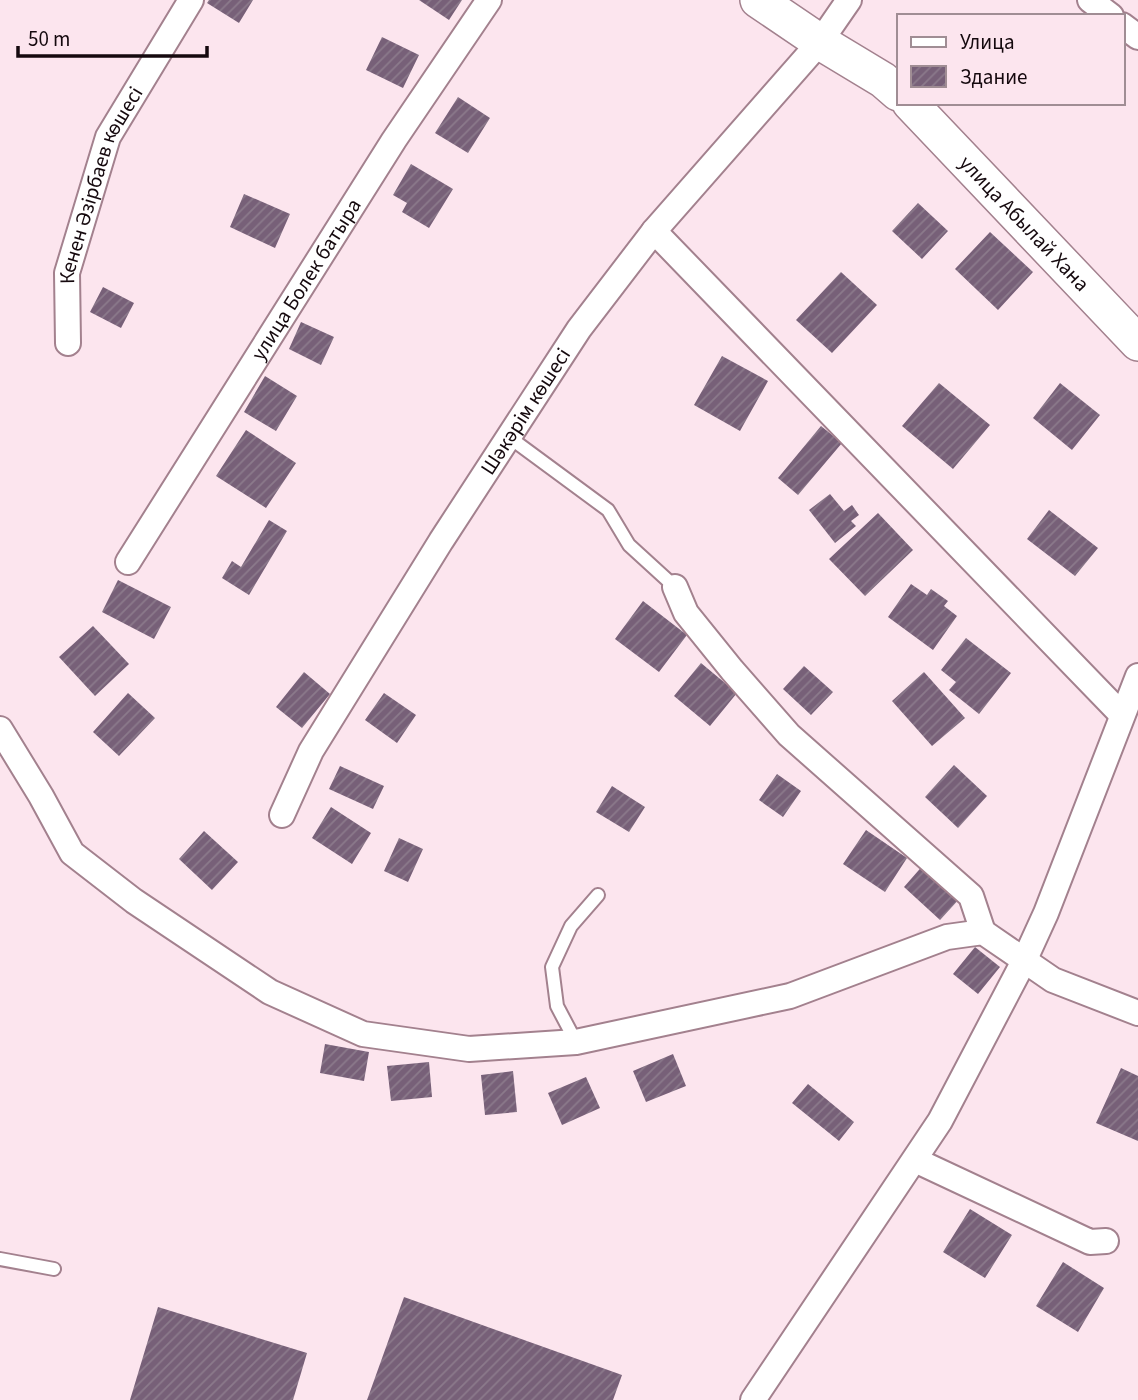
<svg xmlns="http://www.w3.org/2000/svg" width="1138" height="1400" font-family="'Source Sans 3',sans-serif">
  <style>
    .building { fill: url(#building-hatch) }
    .lines { fill: none; stroke-linecap: round; stroke-linejoin: round }
    .lane-casing { stroke: #a3818e; stroke-width: 16 }
    .street-casing { stroke: #a3818e; stroke-width: 28 }
    .secondary-casing { stroke: #a3818e; stroke-width: 38 }
    .lane { stroke: #fff; stroke-width: 12 }
    .street { stroke: #fff; stroke-width: 24 }
    .secondary { stroke: #fff; stroke-width: 35 }
    .labels { text-anchor: middle; stroke-width: 7; stroke-linejoin: round; paint-order: stroke }
    .street-label { font-size: 21px; fill: #15090e; stroke: #fce5ee }
  </style>
  <defs>
    <pattern id="building-hatch" width="6" height="6" patternUnits="userSpaceOnUse" patternTransform="scale(1.75)"><rect width="6" height="6" fill="#776078"/><path d="M-1 1l2-2M0 6l6-6M5 7l2-2" fill="none" stroke="#8b7a8b"/></pattern>
  </defs>
  <rect width="100%" height="100%" fill="#fce5ee"/>
  <path class="building" d="M209,0h44l-14,23 -32,-20z
    M419,0h43l-13,20z
    M382,37l37,18 -16,33 -37,-18z
    M458,97l32,21 -22,35 -33,-20z
    M411,164l42,25 -24,39 -27,-16 5,-9 -14,-8z
    M244,194l46,20 -15,34 -45,-21z
    M918,203l30,28 -26,28 -30,-28z
    M990,232l43,40 -35,38 -43,-41z
    M841,272l36,33 -45,48 -36,-33z
    M103,287l31,16 -13,25 -31,-16z
    M301,322l33,15 -13,28 -32,-16z
    M722,356l46,25 -28,50 -46,-26z
    M265,376l32,20 -21,35 -32,-19z
    M939,383l51,42 -37,44 -51,-43z
    M1060,383l40,32 -28,35 -39,-32z
    M821,426l21,17 -44,52 -20,-17z
    M246,430l50,33 -30,45 -50,-32z
    M830,494l14,17 8,-6 7,10 -8,6 5,5 -21,17 -26,-33z
    M1049,510l49,38 -23,28 -48,-37z
    M878,513l35,37 -48,46 -36,-37z
    M269,520l18,11 -38,64 -27,-17 10,-17 9,6z
    M118,580l53,27 -17,32 -52,-27z
    M911,584l16,11 4,-6 17,12 -4,5 13,10 -24,34 -45,-33z
    M643,601l44,34 -28,37 -44,-33z
    M93,626l36,38 -34,32 -36,-39z
    M966,638l45,35 -32,41 -30,-24 7,-8 -15,-12z
    M701,663l36,30 -27,33 -36,-30z
    M804,666l29,26 -22,23 -28,-26z
    M304,672l26,22 -28,34 -26,-21z
    M924,672l41,46 -33,28 -40,-45z
    M128,693l27,25 -36,38 -26,-24z
    M384,693l32,22 -19,28 -32,-23z
    M954,765l33,31 -29,32 -33,-31z
    M340,766l44,20 -11,23 -44,-20z
    M777,774l24,17 -18,26 -24,-17z
    M612,786l33,21 -16,25 -33,-20z
    M331,807l40,26 -19,31 -40,-26z
    M866,830l41,28 -22,34 -42,-28z
    M204,831l34,31 -26,28 -33,-31z
    M399,838l24,11 -15,33 -24,-11z
    M925,863l36,34 -21,23 -36,-33z
    M975,947l25,20 -22,27 -25,-20z
    M325,1044l44,8 -5,29 -44,-8z
    M673,1054l13,32 -40,16 -13,-31z
    M429,1062l3,35 -41,4 -4,-35z
    M1121,1068l17,8v65l-42,-18z
    M513,1071l4,41 -32,3 -4,-40z
    M586,1077l14,31 -38,17 -14,-32z
    M808,1084l46,38 -15,19 -47,-38z
    M970,1209l42,26 -27,43 -42,-26z
    M1063,1262l41,26 -26,44 -42,-26z
    M404,1297l218,78 -9,25h-246z
    M158,1307l149,46 -14,47h-163z"/>
  <g class="lines">
    <defs>
      <path id="lane" d="M509,437l99,73 21,35 46,42
        M576,1042l-19,-36 -5,-39 19,-41 27,-31
        M0,1259l54,10"/>
      <g id="street">
        <path d="M1090,0l21,16"/>
        <path d="M1122,25l16,12"/>
        <path d="M654,231l468,484"/>
        <path id="s1" d="M68,343l-1,-70 41,-136 83,-137"/>
        <path id="s2" d="M128,562l266,-422 95,-140"/>
        <path d="M675,587l11,26 46,57 57,65 182,161 12,36"/>
        <path d="M0,729l41,67 31,57 62,48 136,91 93,42 106,15 107,-7 214,-46 157,-59 36,-5 70,48 85,33"/>
        <path id="s3" d="M282,815l29,-64 130,-210 138,-212 75,-98 166,-189 29,-42"/>
        <path d="M915,1160l175,82 16,-1"/>
        <path d="M753,1400l187,-279 85,-162 21,-46 92,-237"/>
      </g>
      <g id="secondary">
        <path d="M758,0l62,42 63,38 15,13"/>
        <path id="s4" d="M910,103l228,240"/>
      </g>
    </defs>
    <use href="#lane" class="lane-casing"/>
    <use href="#street" class="street-casing"/>
    <use href="#secondary" class="secondary-casing"/>
    <use href="#lane" class="lane"/>
    <use href="#street" class="street"/>
    <use href="#secondary" class="secondary"/>
  </g>
  <g class="labels">
    <g class="street-label">
      <text dy="7" stroke="none"><textPath href="#s1" startOffset="164">Кенен Әзірбаев көшесі</textPath></text>
      <text dy="7" stroke="none"><textPath href="#s4" startOffset="166">улица Абылай Хана</textPath></text>
      <text dy="7" stroke="none"><textPath href="#s2" startOffset="334">улица Болек батыра</textPath></text>
      <text dy="7" stroke="none"><textPath href="#s3" startOffset="472">Шәкәрім көшесі</textPath></text>
    </g>
  </g>
  <rect x="897" y="14" width="228" height="91" fill="#fce5ee" stroke="#a08d94" stroke-width="2"/>
  <rect x="911" y="37" width="35" height="10" fill="#ffffff" stroke="#a08d94" stroke-width="2"/>
  <text x="960" y="49" font-size="21" fill="#15090e">Улица</text>
  <rect x="911" y="66" width="35" height="21" fill="url(#building-hatch)" stroke="#a08d94" stroke-width="2"/>
  <text x="960" y="84" font-size="21" fill="#15090e">Здание</text>
  <path d="M18 46v10h189v-10" fill="none" stroke="#15090e" stroke-width="3.5"/>
  <text x="28" y="46" font-size="21" fill="#15090e" stroke="#fce5ee" stroke-width="5" paint-order="stroke">50 m</text>
</svg>
